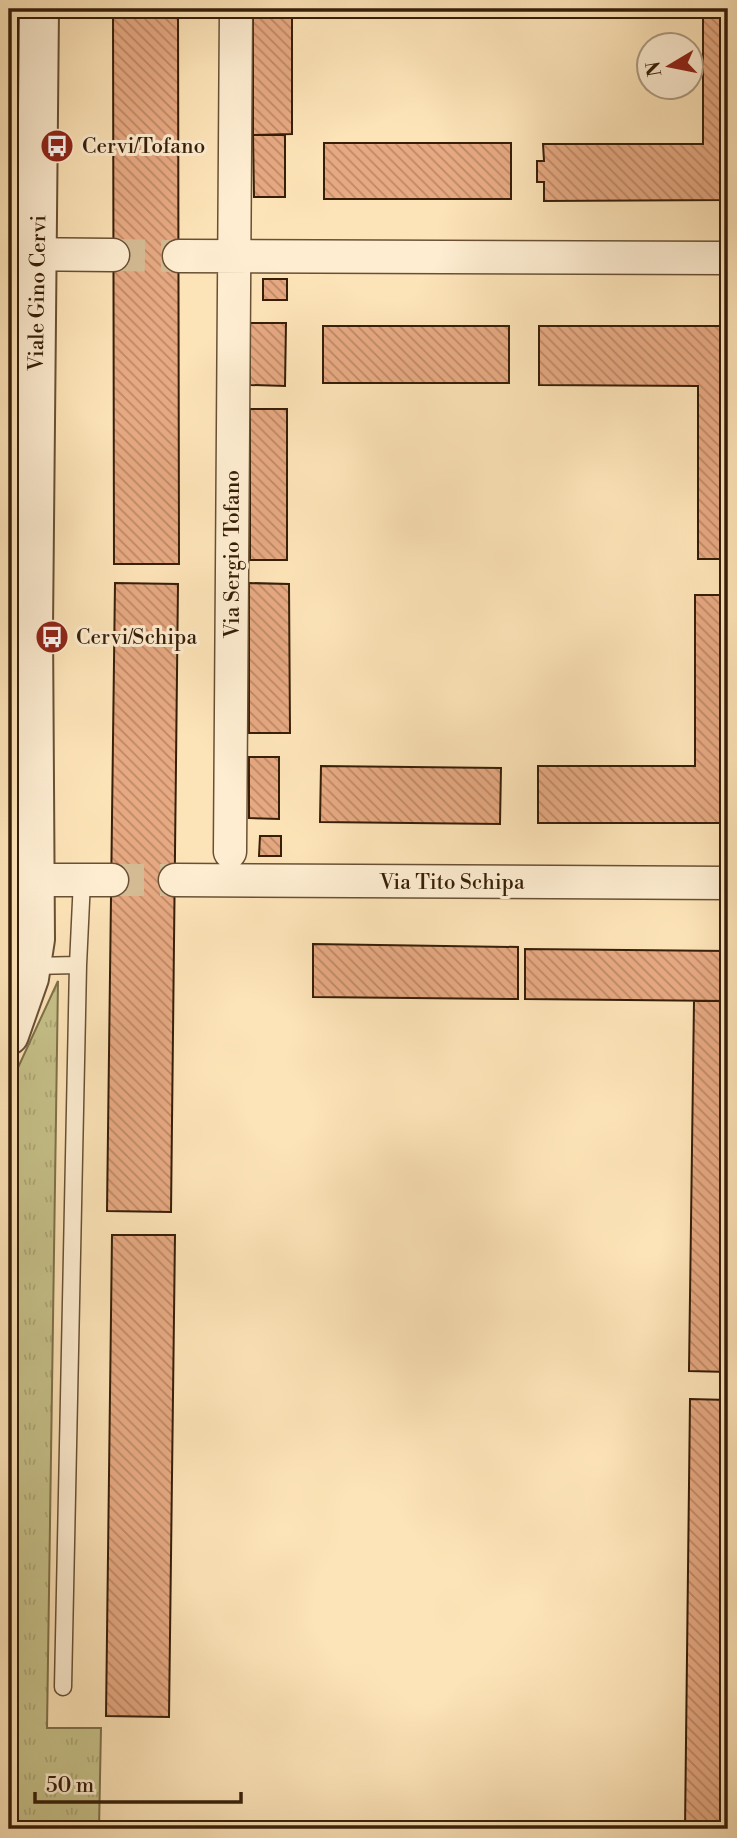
<svg xmlns="http://www.w3.org/2000/svg" width="737" height="1838" font-family="'Libre Bodoni',serif">
  <style>
    .grass { fill: url(#grass-tufts); stroke: #7e7049; stroke-width: 2 }
    .building { fill: url(#building-back-hatch); stroke: #361e08; stroke-width: 2 }
    .lines { fill: none; stroke-linecap: round; stroke-linejoin: round }
    .minor-tunnel { stroke: #d5bc95; stroke-width: 32; stroke-dasharray: 32 16; stroke-linecap: butt }
    .service-casing { stroke: #685034; stroke-width: 19 }
    .minor-casing { stroke: #685034; stroke-width: 35 }
    .tertiary-casing { stroke: #685034; stroke-width: 42 }
    .service { stroke: #feedd1; stroke-width: 16 }
    .minor { stroke: #feedd1; stroke-width: 32 }
    .tertiary { stroke: #feedd1; stroke-width: 38 }
    .labels { text-anchor: middle; stroke-width: 6; stroke-linejoin: round; paint-order: stroke }
    .poi-label { font-size: 21px; fill: #361e08; stroke: #feedd1; text-anchor: start }
    .street-label { font-size: 21px; fill: #361e08; stroke: #feedd1 }
  </style>
  <defs>
    <pattern id="grass-tufts" width="24" height="20" patternUnits="userSpaceOnUse" patternTransform="scale(1.75)"><rect width="24" height="20" fill="#c7c28a"/><path d="M3 7l-1-3M5 7V3M7 7l1-3M15 17l-1-3M17 17v-4M19 17l1-3" fill="none" stroke="#aca676"/></pattern>
    <pattern id="building-back-hatch" width="6" height="6" patternUnits="userSpaceOnUse" patternTransform="scale(1.75)"><rect width="6" height="6" fill="#e7a982"/><path d="M-1 5l2 2M0 0l6 6M5-1l2 2" fill="none" stroke="#bc8968"/></pattern>
  </defs>
  <rect width="100%" height="100%" fill="#fde4b8"/>
  <filter id="stains"><feTurbulence type="fractalNoise" baseFrequency=".00286" numOctaves="4"/><feColorMatrix values="0 0 0 0 .2 0 0 0 0 .09 0 0 0 0 .02 0 0 0 .5 -.17"/></filter>
  <radialGradient id="worn" r=".72"><stop offset=".6" stop-color="#630" stop-opacity="0"/><stop offset="1" stop-color="#630" stop-opacity=".3"/></radialGradient>
  <path class="grass" d="M58,981l-11,747h54l-2,101h-90v-742z"/>
  <path class="building" d="M113,9h65l1,555h-65z
    M253,9h39v125l-39,1z
    M703,9h25v191l-184,1v-19h-7v-21h7l-1,-17h160z
    M253,135h32v62h-31z
    M324,143h187v56h-187z
    M263,279h24v21h-24z
    M250,323h36l-1,63 -35,-1z
    M323,326h186v57h-186z
    M539,326h189v233h-30v-173l-159,-1z
    M250,409h37v151h-37z
    M115,583l63,1 -7,628 -64,-1z
    M249,583l40,1 1,149h-41z
    M695,595h33v228h-190v-57h157z
    M249,757h30v62l-30,-1z
    M321,766l180,2 -1,56 -180,-2z
    M260,836h21v20h-22z
    M313,944l205,3v52l-205,-2z
    M525,949l203,2v50l-203,-2z
    M694,1001h34v371l-39,-1z
    M112,1235h63l-6,482 -63,-1z
    M690,1399l38,1v429h-565v-7l522,7z"/>
  <g class="lines">
    <path class="minor-tunnel" d="M113,255l66,1
      M112,880h63"/>
    <defs>
      <path id="service" d="M32,966l46,-1 4,-85
        M63,1687l15,-722"/>
      <path id="minor" d="M9,254l104,1
        M179,256l549,2
        M230,852l6,-843
        M9,880h103
        M175,880l553,3"/>
      <path id="tertiary" d="M9,1035l20,-57 6,-39 -2,-311 6,-619"/>
    </defs>
    <use href="#service" class="service-casing"/>
    <use href="#minor" class="minor-casing"/>
    <use href="#tertiary" class="tertiary-casing"/>
    <use href="#service" class="service"/>
    <use href="#minor" class="minor"/>
    <use href="#tertiary" class="tertiary"/>
  </g>
  <defs>
    <symbol id="bus-disc" viewBox="-11 -11 22 22"><circle r="9.5" fill="#8f2418" stroke="#feedd1"/><path d="M-5-6H5V4H4V6H2V4H-2V6H-4V4H-5ZM-3.5-4V0h7V-4ZM-3.5 1.2v1.5H-2V1.2ZM2 1.2v1.5H3.5V1.2Z" fill="#fff"/></symbol>
  </defs>
  <g fill-rule="evenodd">
    <use href="#bus-disc" x="38" y="127" width="38" height="38"/>
    <use href="#bus-disc" x="33" y="618" width="38" height="38"/>
  </g>
  <g class="labels">
    <g class="poi-label">
      <text x="82" y="153">Cervi/Tofano</text>
      <text x="76" y="644">Cervi/Schipa</text>
    </g>
    <g class="street-label">
      <text transform="translate(37 293) rotate(-89)" y="7">Viale Gino Cervi</text>
      <text transform="translate(232 554) rotate(-90)" y="7">Via Sergio Tofano</text>
      <text x="452" y="889">Via Tito Schipa</text>
    </g>
  </g>
  <rect width="737" height="1838" fill="none" stroke="#fde4b8" stroke-width="35"/>
  <rect x="10" y="10" width="716" height="1817" fill="none" stroke="#361e08" stroke-width="3.5"/>
  <rect x="18" y="18" width="702" height="1803" fill="none" stroke="#361e08" stroke-width="2"/>
  <g transform="translate(670 66) rotate(260)"><circle r="33" fill="#feedd1" stroke="#ae9a81" stroke-width="2"/>
  <path d="M0-5L12 26L0 18L-12 26Z" fill="#8f2418"/>
  <text y="-10" font-size="19" font-weight="bold" text-anchor="middle" fill="#361e08">N</text>
  </g>
  <path d="M35 1792v10h206v-10" fill="none" stroke="#361e08" stroke-width="3.5"/>
  <text x="46" y="1792" font-size="21" fill="#361e08" stroke="#feedd1" stroke-width="5" paint-order="stroke">50 m</text>
  <rect width="100%" height="100%" filter="url(#stains)"/>
  <rect width="100%" height="100%" fill="url(#worn)"/>
</svg>
